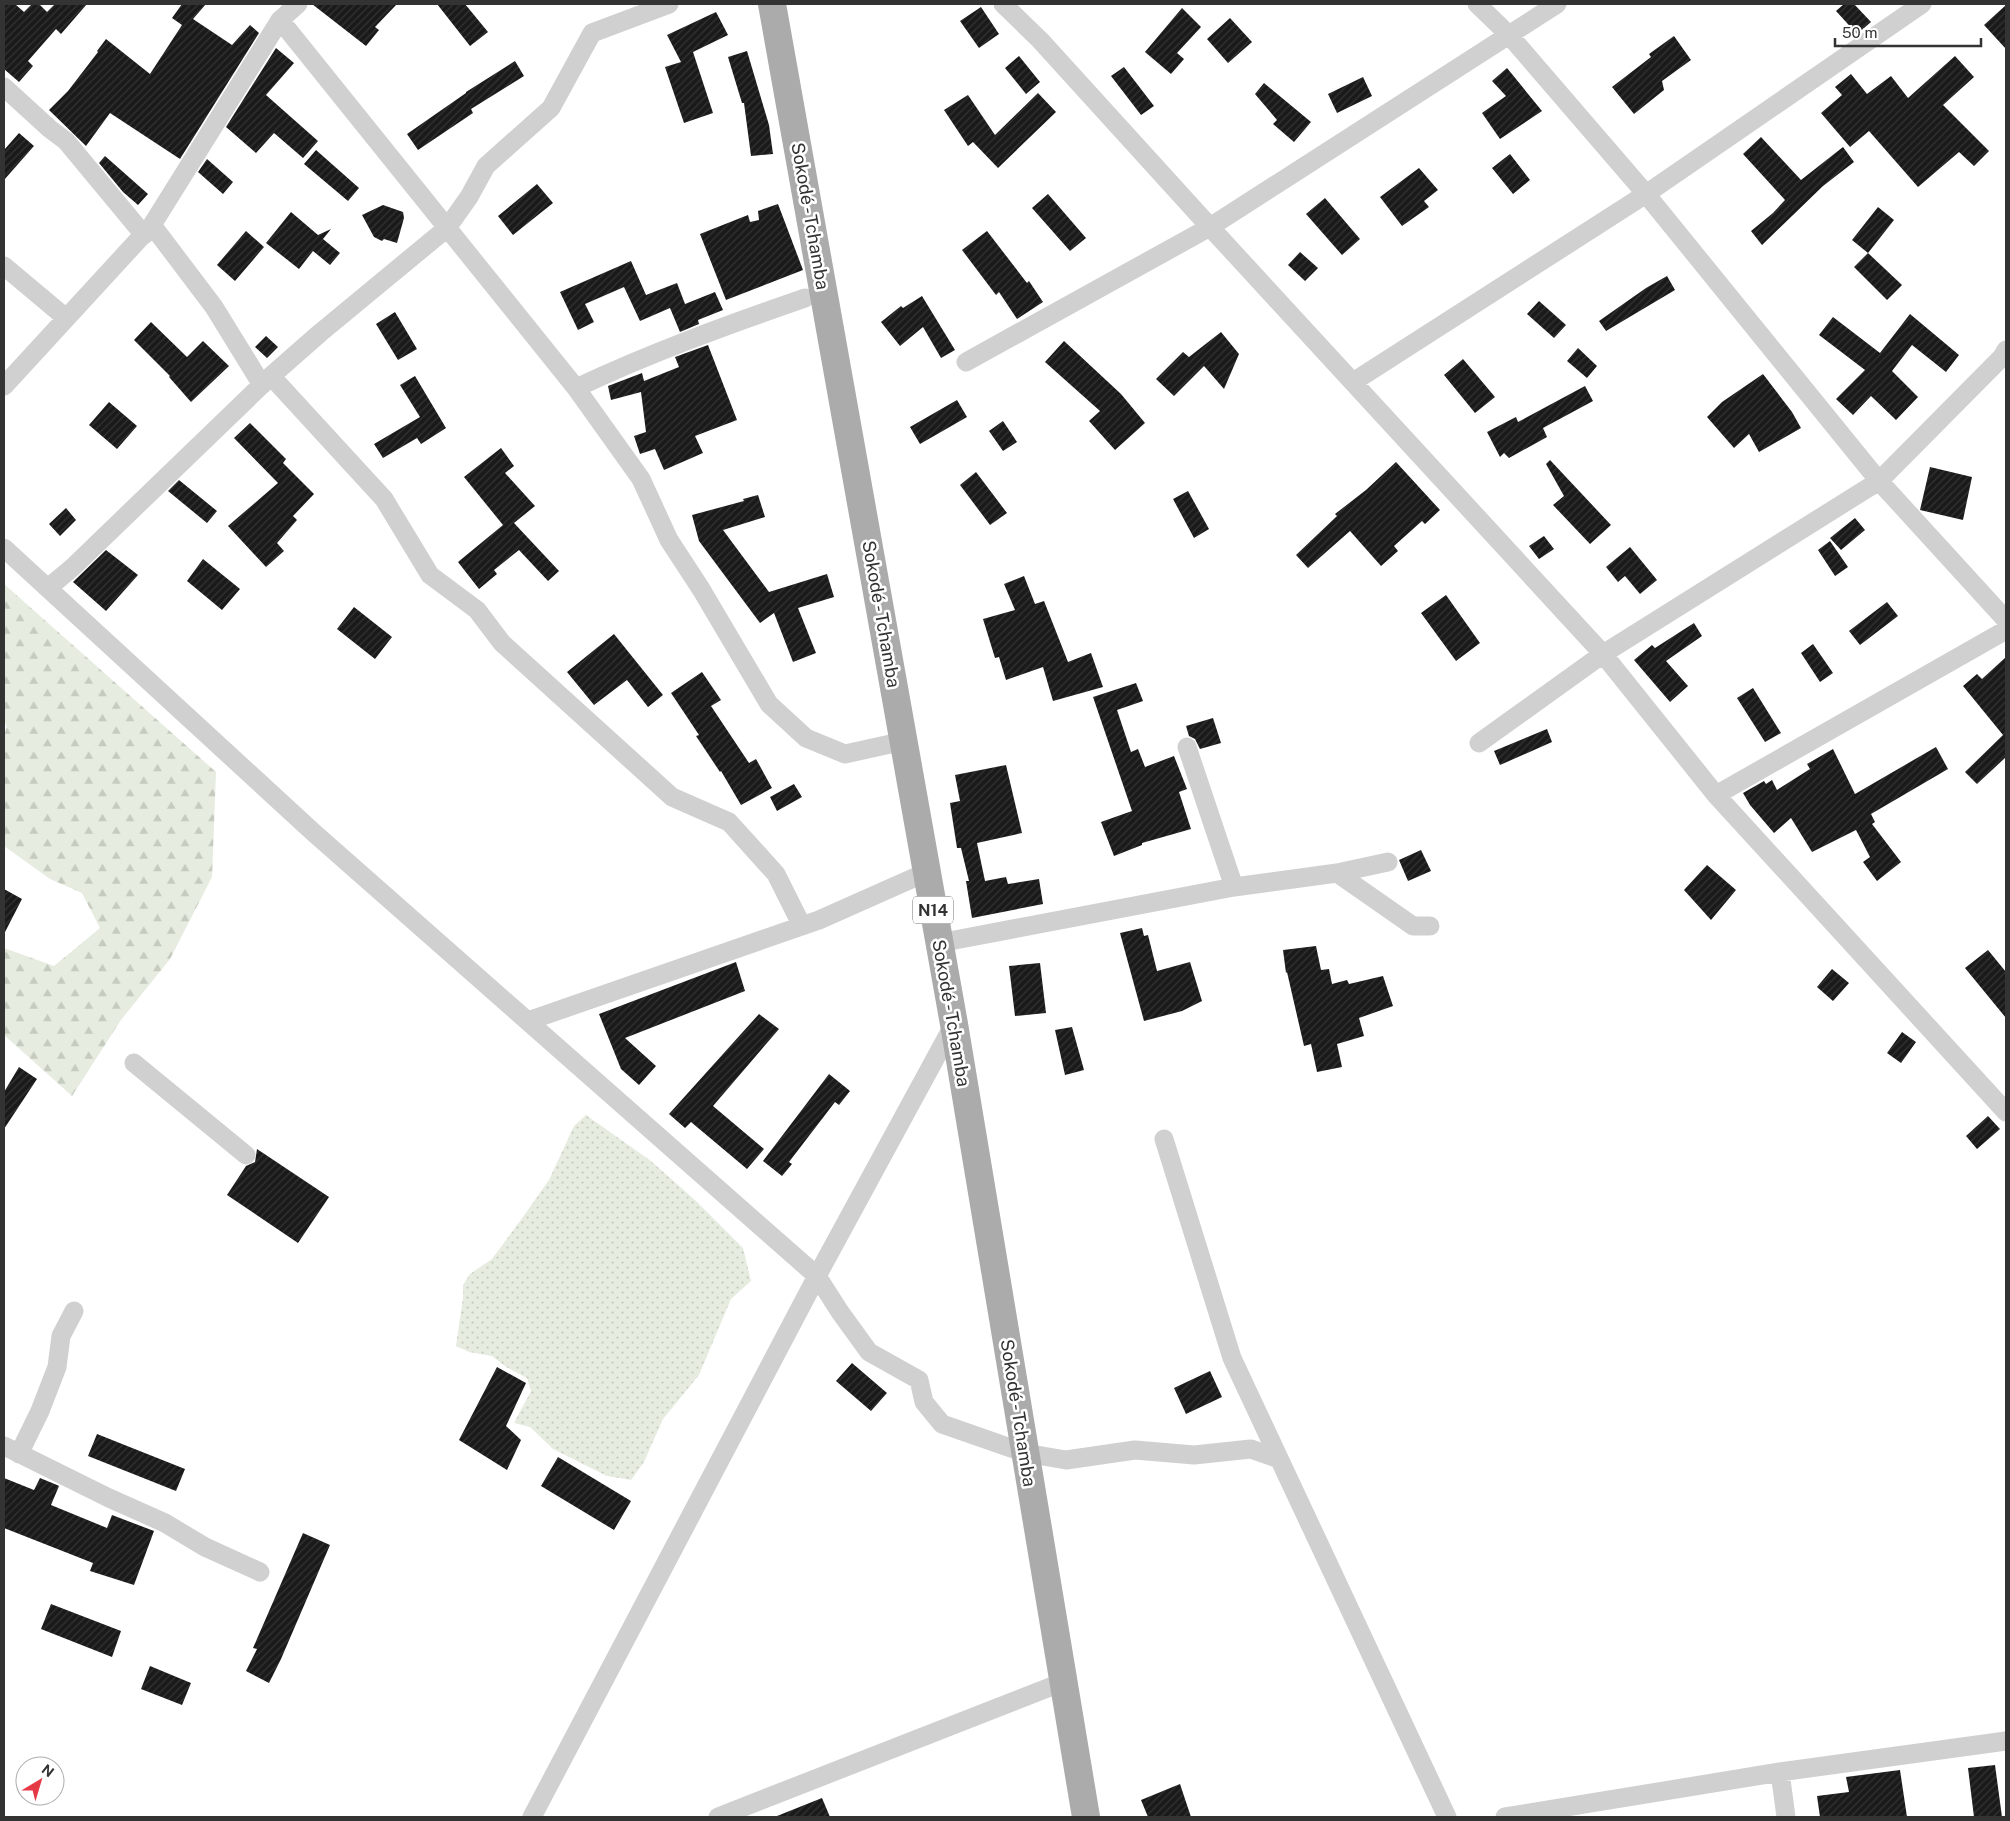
<svg xmlns="http://www.w3.org/2000/svg" width="2010" height="1821" font-family="'Public Sans',sans-serif">
  <style>
    .grass { fill: url(#grass-dots) }
    .forest { fill: url(#forest-firs) }
    .building { fill: url(#building-hatch) }
    .lines { fill: none; stroke-linecap: round; stroke-linejoin: round }
    .minor { stroke: #d0d0d0; stroke-width: 19 }
    .primary { stroke: #ababab; stroke-width: 28 }
    .labels { text-anchor: middle; stroke-width: 5; stroke-linejoin: round; paint-order: stroke }
    .shield { fill: #fff; stroke: #707070; stroke-width: 1 }
    .shield-label { font-size: 16px; font-weight: bold; fill: #333 }
    .street-label { font-size: 18px; fill: #333; stroke: #fff }
  </style>
  <defs>
    <pattern id="grass-dots" width="8" height="8" patternUnits="userSpaceOnUse" patternTransform="scale(1.25)"><rect width="8" height="8" fill="#e6ecdf"/><path d="M2 2h.1M6 6h.1" fill="none" stroke="#c6cbc0" stroke-width="1.8" stroke-linecap="round"/></pattern>
    <pattern id="forest-firs" width="22" height="20" patternUnits="userSpaceOnUse" patternTransform="scale(1.25)"><rect width="22" height="20" fill="#e6ecdf"/><path d="M5 1l3.5 6h-7zM16 11l3.5 6h-7z" fill="#c6cbc0"/></pattern>
    <pattern id="building-hatch" width="6" height="6" patternUnits="userSpaceOnUse" patternTransform="scale(1.25)"><rect width="6" height="6" fill="#1a1a1a"/><path d="M-1 1l2-2M0 6l6-6M5 7l2-2" fill="none" stroke="#333"/></pattern>
  </defs>
  <rect width="100%" height="100%" fill="#fff"/>
  <path class="grass" d="M586,1115l65,46 45,40 47,47 8,33 -20,18 -32,76 -36,44 -19,43 -13,18 -24,-4 -54,-27 -23,-22 -16,-4 17,-32 -4,-13 -21,-11 -14,-11 -23,-4 -13,-6 7,-48v-13l7,-11 22,-15 31,-42 26,-37 25,-54z"/>
  <path class="forest" d="M4,584l212,188 -4,105 -42,82 -49,61 -49,76 -68,-61v-87l50,18 46,-38 -18,-35 -32,-14 -46,-33v-111l3,-8 -3,-8z"/>
  <path class="building" d="M4,4h11l9,8 8,-8h7l8,8 8,-8h32l-26,30 -5,-5 -28,32 5,5 -14,16 -15,-13z
    M182,4h24l-13,15 39,26 18,-20 9,8 -79,126 -70,-46 -24,33 -37,-36 19,-19 30,-39 -1,-1 9,-12 44,35 32,-49 -10,-7z
    M312,4h85l-22,23 4,3 -13,16z
    M437,4h28l23,28 -18,14z
    M1844,4h10l17,18 -14,12 -21,-23z
    M2006,5v44l-22,-24z
    M981,7l18,27 -20,14 -19,-27z
    M1182,8l19,19 -24,26 7,6 -13,15 -26,-22z
    M716,12l12,23 -35,17 20,61 -29,10 -19,-56 16,-5 -14,-27z
    M1230,18l22,24 -24,21 -21,-24z
    M1674,36l17,24 -29,21 2,9 -30,24 -22,-27 39,-30 -2,-3z
    M276,48l18,15 -28,32 52,46 -15,17 -29,-25 -18,20 -30,-26z
    M747,51l22,74 4,29 -22,2 -7,-53h-2l-14,-46z
    M1019,56l21,26 -14,12 -21,-26z
    M1955,56l19,21 -31,28 46,46 -15,15 -15,-14 -41,35 -49,-56 -19,16 -29,-34 21,-18 -7,-8 16,-13 16,20 24,-18 17,22z
    M515,61l9,15 -53,33 2,4 -55,37 -11,-16 59,-41v-1z
    M1124,67l30,39 -13,9 -30,-39z
    M1507,68l35,43 -42,28 -18,-26 24,-17 -14,-15z
    M1363,77l9,19 -35,17 -9,-19z
    M1264,83l47,39 -17,20 -21,-18 4,-4 -22,-26z
    M1038,93l18,19 -58,56 -25,-26 -5,4 -24,-36 24,-15 27,40z
    M19,133l15,13 -30,34v-30z
    M1761,137l40,43 42,-33 11,15 -31,24 -61,59 -11,-14 22,-18 12,-13 -42,-46z
    M316,150l43,38 -11,13 -44,-37z
    M1510,154l20,26 -17,14 -21,-26z
    M105,156l43,38 -10,11 -15,-13 -24,-29z
    M207,159l26,23 -10,12 -25,-22z
    M1419,168l19,22 -14,11 5,6 -27,19 -22,-29z
    M537,184l16,19 -40,32 -15,-19z
    M1048,194l38,44 -16,13 -38,-43z
    M1325,198l35,41 -18,16 -36,-41z
    M778,204l25,66 -77,30 -26,-66 48,-19 2,7 9,-2 -1,-9z
    M383,205l20,7 1,6 -7,25 -13,-4 -2,2 -8,-4 -12,-22z
    M1878,207l16,13 -26,33 -16,-13z
    M291,212l27,23 13,-6 -8,10 17,14 -10,12 -17,-14 -14,18 -33,-26z
    M246,231l18,16 -29,34 -18,-16z
    M987,231l40,52 2,-2 14,21 -26,17 -18,-27 -3,3 -34,-45z
    M1300,252l18,16 -13,13 -17,-16z
    M1868,253l34,32 -15,15 -33,-33z
    M631,261l15,34 31,-12 8,21 30,-12 8,18 -25,10 1,4 -19,8 -10,-24 -30,13 -16,-34 -39,17 9,18 -16,8 -18,-38z
    M1667,276l8,14 -69,41 -7,-10 47,-33z
    M922,296l33,54 -14,8 -18,-31 -23,19 -19,-24 20,-16 2,2z
    M1539,301l27,24 -12,13 -27,-24z
    M395,312l22,37 -19,11 -22,-36z
    M1910,314l49,41 -13,17 -34,-27 -20,26 26,26 -22,23 -25,-24 -18,19 -17,-16 29,-29 -46,-35 14,-18 47,36z
    M151,322l36,35 16,-16 26,25 -38,36 -22,-25 1,-1 -36,-36z
    M1221,332l18,22 -15,35 -20,-23 -30,30 -18,-17 27,-27 6,5z
    M266,336l12,11 -11,11 -12,-11z
    M1064,341l57,53 24,29 -30,27 -26,-29 11,-10 -55,-49z
    M708,345l29,75 -42,16 8,17 -39,17 -9,-21 -15,5 -6,-18 12,-4 -5,-40 -30,8 -3,-14 34,-13 2,8 35,-14 -4,-10z
    M1578,348l19,18 -10,12 -20,-17z
    M1463,359l32,38 -20,16 -31,-38z
    M1763,374l29,38 9,16 -42,24 -10,-18 -15,14 -27,-31 15,-15z
    M415,376l31,52 -25,16 -4,-6 -34,20 -9,-14 46,-27 -20,-32z
    M1585,386l8,15 -50,27 4,9 -38,21 -5,-5 -4,4 -13,-25 29,-15 2,5z
    M957,400l10,17 -47,27 -10,-17z
    M109,402l28,24 -20,23 -28,-24z
    M1003,421l14,21 -14,9 -14,-20z
    M250,423l36,36 -3,4 31,31 -21,22 4,4 -20,23 7,8 -18,16 -38,-41 50,-43 -44,-45z
    M501,448l13,18 -9,7 30,33 -21,17 45,48 -11,10 -29,-31 -25,20 3,4 -18,15 -21,-27 45,-37 -39,-48z
    M1550,460l61,65 -21,19 -37,-39 11,-9 -18,-32z
    M1396,462l44,48 -15,14 -3,-3 -28,25 4,5 -17,15 -31,-35 -42,37 -12,-13 41,-39 -2,-2 31,-24z
    M1930,467l42,10 -9,43 -43,-10z
    M976,472l31,41 -17,12 -30,-40z
    M179,480l38,31 -10,12 -39,-32z
    M1188,491l21,38 -15,9 -21,-39z
    M758,495l7,22 -42,13 46,62 58,-18 7,23 -36,11 18,45 -23,9 -19,-49 -14,10 -61,-82 -7,-26 52,-14 -1,-2z
    M66,508l10,12 -16,16 -11,-12z
    M1855,518l10,12 -24,20 -11,-12z
    M1544,536l10,13 -15,10 -10,-13z
    M1830,541l18,26 -13,9 -17,-26z
    M1630,547l27,33 -17,14 -15,-18 -7,6 -12,-15z
    M106,550l32,25 -32,36 -33,-29z
    M203,559l37,30 -18,21 -35,-29z
    M1024,576l11,28 9,-3 24,61 23,-9 12,34 -50,14 -10,-34 -37,13 -7,-23 -4,1 -12,-39 32,-9 -11,-26z
    M1446,595l34,48 -24,18 -35,-48z
    M1887,602l11,14 -38,29 -11,-14z
    M354,607l38,30 -17,22 -38,-30z
    M1694,623l8,13 -36,25 22,25 -18,16 -36,-42 18,-15 3,3z
    M614,634l49,61 -15,12 -21,-27 -33,25 -27,-33z
    M1813,644l20,29 -13,9 -19,-29z
    M2006,657v100l-29,27 -12,-12 38,-37 -40,-49 14,-12 5,5z
    M702,672l19,28 -10,6 38,57 7,-4 16,29 -31,17 -20,-34 -1,1 -24,-36 3,-1 -28,-42z
    M1136,683l7,18 -26,9 14,42 7,-3 7,18 29,-11 13,33 -8,3 12,37 -49,14v2l-28,11 -13,-34 31,-11 -39,-114z
    M1753,688l28,45 -16,9 -28,-44z
    M1213,718l8,25 -21,6 -5,-10 -6,-3 -3,-10z
    M1547,729l5,13 -52,23 -6,-14z
    M1936,747l12,22 -77,45 4,8 -3,2 29,38 -24,19 -14,-19 7,-5 -14,-27 -44,22 -21,-34 -17,15 -24,-28 -7,-12 21,-12 2,3 6,-4 5,10 33,-21 -3,-5 26,-15 22,45z
    M1006,765l16,68 -45,10 8,38 21,-4 2,7 31,-5 4,25 -71,14 -6,-37h3l-8,-33h-4l-7,-45 10,-2 -5,-26z
    M794,784l8,13 -25,14 -7,-14z
    M1421,850l10,21 -23,10 -9,-21z
    M1707,865l29,25 -25,30 -27,-30z
    M4,889l18,10 -18,35z
    M1142,928l2,8 4,-1 9,36 33,-9 12,39 -20,10 -38,10 -24,-88z
    M1316,946l5,24 8,-1 3,15 15,-4 2,4 34,-8 10,30 -34,12 5,18 -27,8 5,23 -25,5 -6,-28 -7,2 -17,-74 -1,1 -3,-23z
    M1988,950l18,22v46l-41,-50z
    M736,962l9,29 -120,47 31,28 -17,19 -18,-16 -22,-55z
    M1040,963l6,50 -31,3 -6,-50z
    M1832,969l17,14 -16,18 -16,-14z
    M759,1014l20,15 -66,77 51,43 -17,20 -56,-47 -6,6 -16,-14z
    M1072,1027l12,43 -19,5 -10,-45z
    M1902,1032l14,10 -15,21 -14,-10z
    M19,1067l18,12 -33,50v-37z
    M829,1074l21,17 -11,14 -4,-3 -46,60 3,2 -10,12 -19,-15z
    M1988,1116l12,13 -23,20 -11,-13z
    M257,1149l72,48 -31,46 -71,-48 19,-29 9,-4z
    M852,1363l35,30 -16,18 -35,-30z
    M497,1367l29,16 -20,43 15,14 -14,30 -48,-30z
    M1210,1371l12,26 -36,17 -12,-26z
    M97,1434l88,35 -9,22 -88,-35z
    M558,1457l73,44 -17,29 -73,-44z
    M4,1478l30,12 6,-12 17,7 2,1 -8,19 56,23 5,-13 42,16 -20,54 -44,-14 3,-8 -89,-35z
    M303,1533l27,12 -49,114 -12,24 -23,-12 11,-22 -4,-1z
    M51,1604l70,27 -9,26 -71,-28z
    M150,1666l41,17 -9,22 -41,-16z
    M1995,1765l7,52h-28l-6,-49z
    M1900,1770l7,47h-87l-3,-21 32,-4 -3,-15z
    M1180,1784l11,33h-43l-7,-17z
    M822,1798l8,19h-53v-1z"/>
  <g class="lines">
    <path class="minor" d="M1003,4l37,36 170,187 393,427 113,141 290,317
      M1477,4l32,31 137,159 233,287 127,139
      M280,20l296,368 65,91 28,61 32,49 68,115 37,34 39,16 59,-13
      M4,87l46,42 16,12 78,94
      M152,225l62,82 48,78
      M4,266l62,52
      M966,362l244,-135 347,-223
      M271,376l113,123 46,76 47,35 25,33 170,154 57,25 47,52 26,52
      M1353,382l293,-188 276,-190
      M4,386l148,-161 128,-205 18,-16
      M576,388c74,-35 151,-63 229,-90
      M4,548l309,284 504,444 23,36 29,40 50,28 5,22 18,22 83,29 41,7 69,-10 59,5 57,-6 28,10
      M48,588l25,-21 198,-191 49,-43 127,-105 22,-31 17,-31 65,-58 41,-75 77,-29
      M1479,743l124,-89 276,-173 123,-124 4,-7
      M1716,795l290,-165
      M1337,873l76,53h17
      M1234,887l103,-14 51,-11
      M939,943l295,-56 -47,-140
      M528,1021l291,-101 108,-48
      M134,1063l112,92
      M1164,1139l68,219 215,459
      M4,1446l105,52 56,25 40,24 55,25
      M19,1454l21,-43 17,-44 4,-31 13,-25
      M1780,1772l6,45
      M532,1817l285,-541 137,-252
      M718,1817l345,-135
      M1505,1817l275,-45 226,-31"/>
    <path class="primary" d="M772,4l182,1020 132,793"/>
  </g>
  <g class="labels">
    <rect class="shield" x="913" y="896.5" width="40" height="27" rx="4"/>
    <g class="shield-label">
      <text x="933" y="916">N14</text>
    </g>
    <g class="street-label">
      <text transform="translate(810 216) rotate(80)" y="6">Sokodé - Tchamba</text>
      <text transform="translate(881 614) rotate(80)" y="6">Sokodé - Tchamba</text>
      <text transform="translate(951 1013) rotate(80)" y="6">Sokodé - Tchamba</text>
      <text transform="translate(1018 1413) rotate(81)" y="6">Sokodé - Tchamba</text>
    </g>
  </g>
  <rect width="2010" height="1821" fill="none" stroke="#333333" stroke-width="10"/>
  <g transform="translate(40 1781) rotate(38)"><circle r="24" fill="#ffffff" stroke="#adadad"/>
  <path d="M0-4L9 19L0 12L-9 19Z" fill="#e63946"/>
  <text y="-8" font-size="14" font-weight="bold" text-anchor="middle" fill="#333333">N</text>
  </g>
  <path d="M1835 38v8h146v-8" fill="none" stroke="#333333" stroke-width="2.5"/>
  <text x="1842" y="38" font-size="15" fill="#333333" stroke="#ffffff" stroke-width="4" paint-order="stroke">50 m</text>
</svg>
